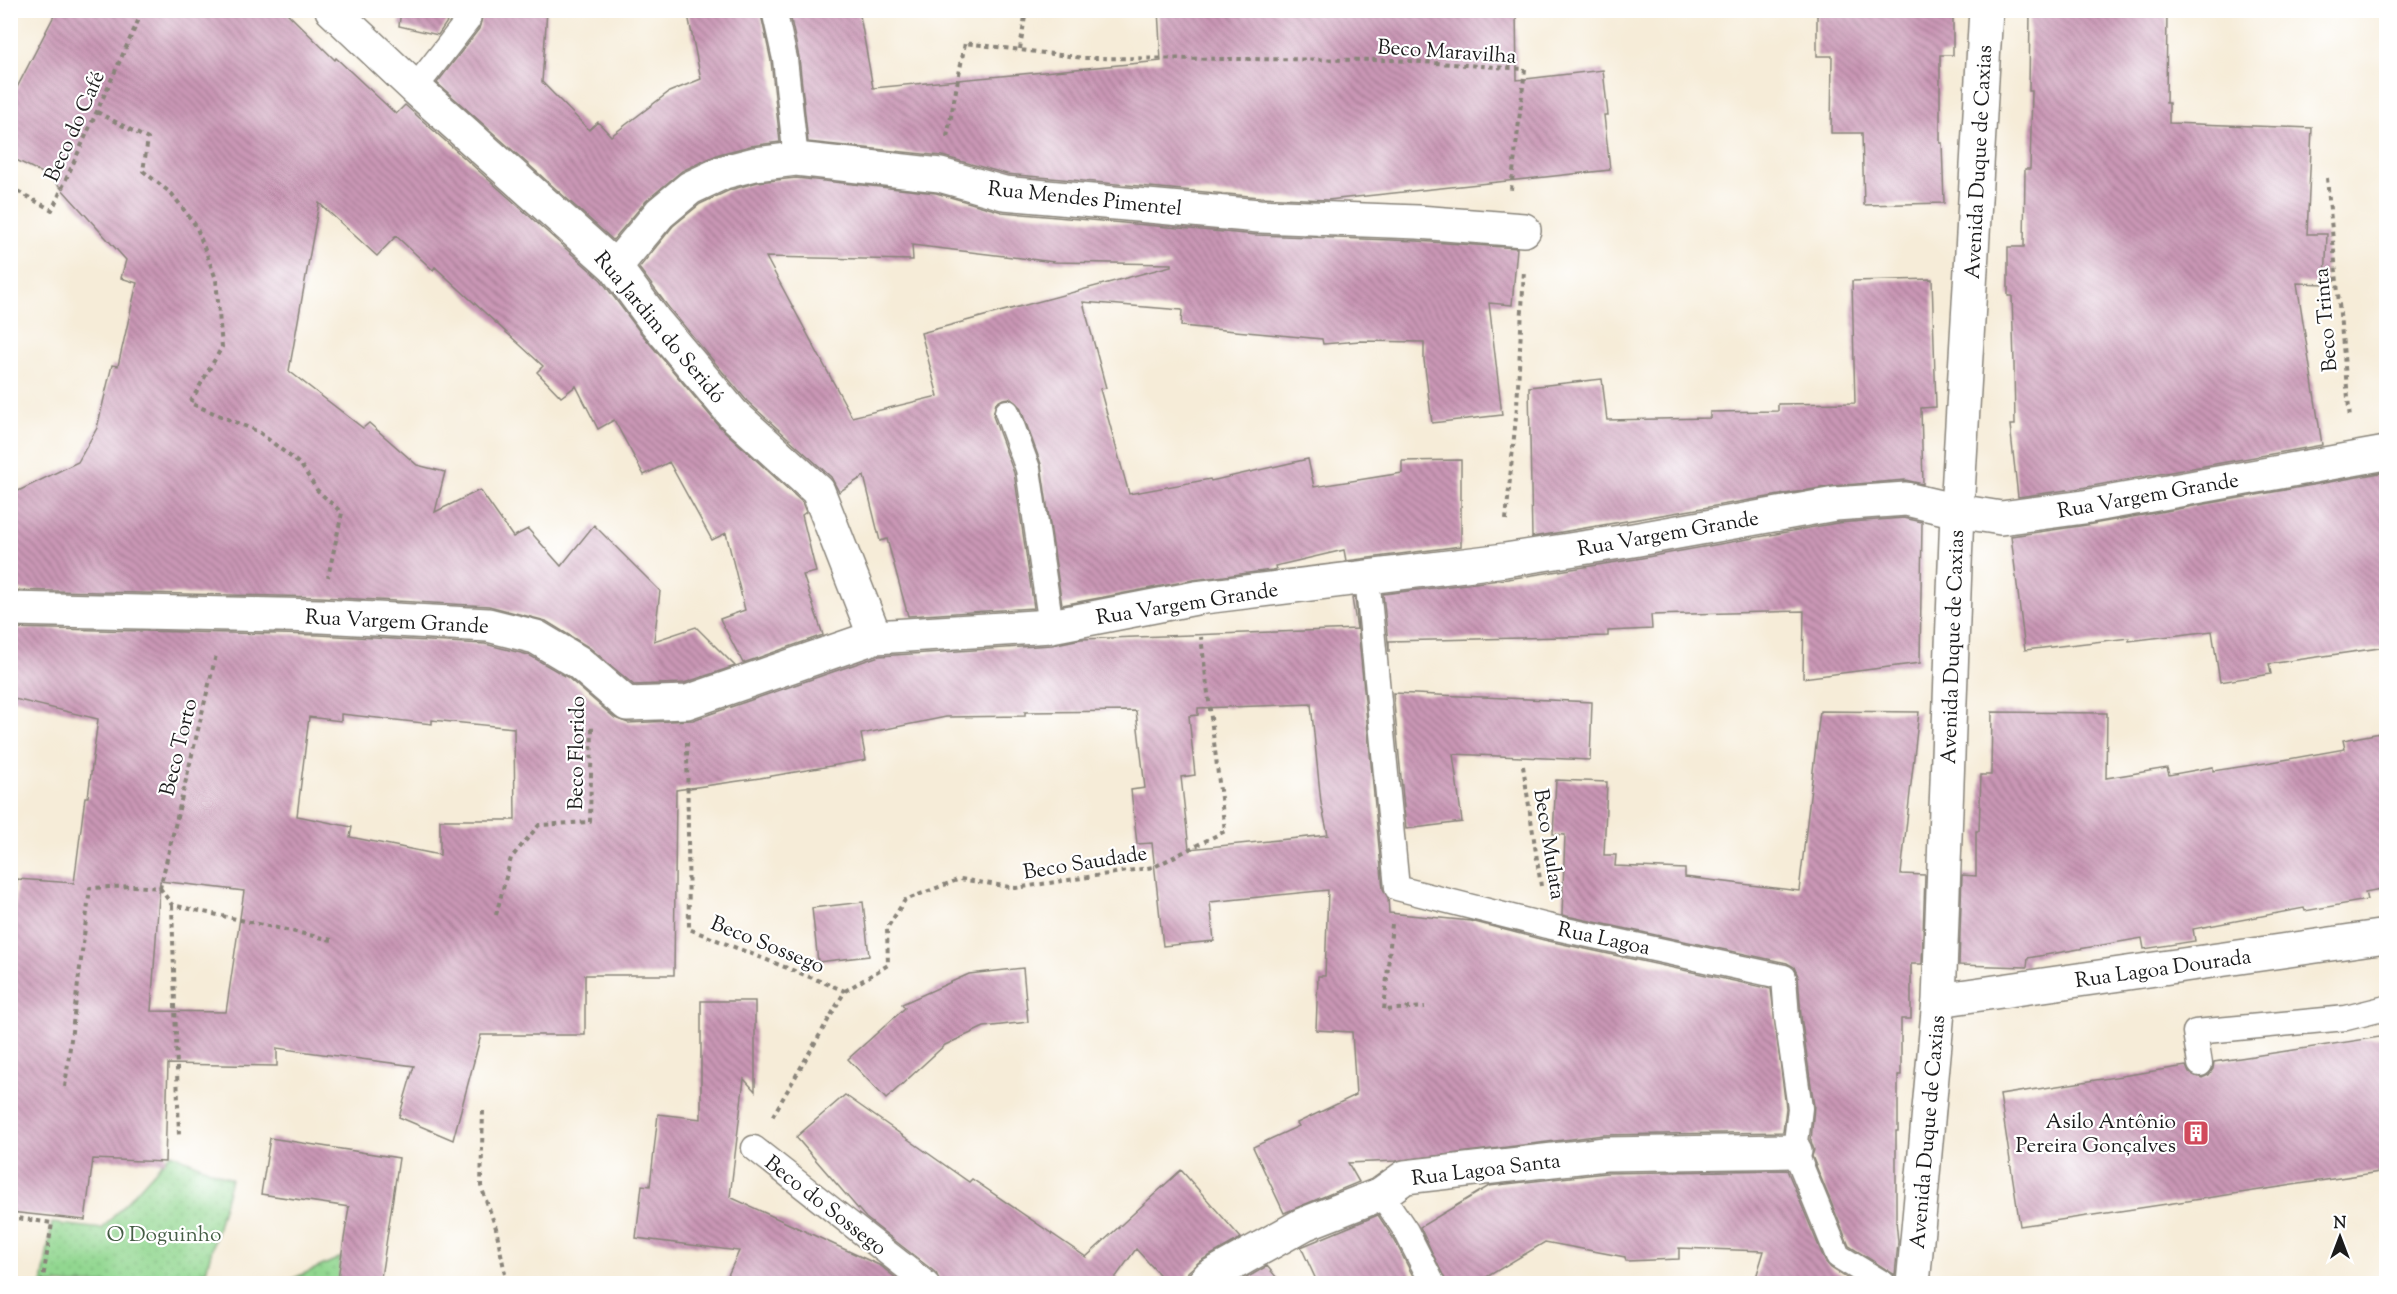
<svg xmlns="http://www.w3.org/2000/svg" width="2397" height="1294" font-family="'Sorts Mill Goudy',serif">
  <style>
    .park { fill: url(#park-dots); stroke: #577a56; stroke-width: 1.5 }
    .building { fill: url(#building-back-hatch); fill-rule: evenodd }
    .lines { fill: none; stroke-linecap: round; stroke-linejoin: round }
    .lane-casing { stroke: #89847a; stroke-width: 27 }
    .street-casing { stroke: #89847a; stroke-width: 36 }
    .path { stroke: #89847a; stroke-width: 4; stroke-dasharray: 4.5 4.5; stroke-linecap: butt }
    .lane { stroke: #fff; stroke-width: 24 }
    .street { stroke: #fff; stroke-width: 33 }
    .labels { text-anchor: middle; stroke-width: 4.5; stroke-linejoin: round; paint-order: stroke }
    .street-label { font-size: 21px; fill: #1c1c1c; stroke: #fff }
    .poi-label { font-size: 21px; fill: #1c1c1c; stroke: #fff; text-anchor: end }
    .park-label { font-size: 21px; fill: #455d45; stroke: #fff }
  </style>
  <defs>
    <pattern id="park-dots" width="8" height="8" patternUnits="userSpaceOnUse" patternTransform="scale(1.5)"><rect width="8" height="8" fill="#92d790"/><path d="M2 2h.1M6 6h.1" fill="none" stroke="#7db87c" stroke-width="1.8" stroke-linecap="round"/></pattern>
    <pattern id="building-back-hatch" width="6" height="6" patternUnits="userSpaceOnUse" patternTransform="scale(1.5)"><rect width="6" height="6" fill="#ca97b6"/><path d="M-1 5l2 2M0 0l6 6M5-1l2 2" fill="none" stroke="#a37a93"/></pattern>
  </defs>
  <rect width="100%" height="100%" fill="#fff"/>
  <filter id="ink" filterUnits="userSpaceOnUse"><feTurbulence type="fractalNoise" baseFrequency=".0167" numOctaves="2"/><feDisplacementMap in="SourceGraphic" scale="12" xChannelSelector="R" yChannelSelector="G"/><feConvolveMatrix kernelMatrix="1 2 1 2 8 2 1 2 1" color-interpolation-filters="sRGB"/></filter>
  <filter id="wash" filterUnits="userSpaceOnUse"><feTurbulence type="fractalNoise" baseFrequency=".008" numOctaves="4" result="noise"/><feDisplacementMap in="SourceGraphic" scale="24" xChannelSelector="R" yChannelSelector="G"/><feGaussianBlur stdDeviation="1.35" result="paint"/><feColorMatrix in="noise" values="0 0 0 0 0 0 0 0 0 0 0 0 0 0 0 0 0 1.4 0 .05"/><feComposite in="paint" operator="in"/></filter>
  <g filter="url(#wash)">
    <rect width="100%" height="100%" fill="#f6ecd8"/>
    <path class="park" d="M171,1153l60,26 -25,92 -30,12 -134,1 10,-61 50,6z
      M382,1239l-8,44h-91z"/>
    <g id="blocks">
      <path class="building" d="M57,10h227l51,50 1,-2 60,56 9,-9 196,175 39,52 79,94 83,76 4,10 -4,3 14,57 -13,3 20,60 -80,28 -23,-44 25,-9 -19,-77 -14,7 -43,-78 -25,13 -30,-55 -16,9 -22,-43 -15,11 -24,-25 6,-6 -108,-99 -2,3 -37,-34 -19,20 -58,-53 -30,168 74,57 6,-5 48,42 28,7 -10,40 45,-22 33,47 15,-8 33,37 33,-41 66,66 -6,50 42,-14 39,39 -51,17 -50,2 -44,-37 -44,-27 -57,-15 -168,-9 -311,-7v-95l68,-33 19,-34 15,-63 6,1 19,-83 -16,-5 5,-18 -75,-83 -41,-20v-56z
        M401,10h54l-17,25 -39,-9z
        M484,10h63l-5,72 47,48 9,-8 13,14 58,-44 32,-13 -14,-69h73l11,51 9,81 -30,4 -31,8 -37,17 -36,30 -33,39 -176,-157 42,-54z
        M789,10h70l14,78 288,-27 -3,-51h358l1,70 86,-10 5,45h-4l6,55 -282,30 -68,-3 -253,-23 -65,-18 -134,-14 -9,-85z
        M1817,10h136v45h-13v88h2l2,60 -80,2 -2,-72h-31l1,-77h-15z
        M2030,10h137l-1,93h3v20l143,5 -5,106h20l-2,50 -28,-1 25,162 -241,43 -63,9 -8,-72h5l-1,-62 -2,-67h-4v-49h16l1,-78h5l2,-78h-3z
        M796,178l140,15 66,19 255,23 160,6 100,7 -5,57 -23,-2 13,112 -70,8 -8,-63v-18l-64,-1 -37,3 -1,-5 -141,-13 1,-16 -99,-8 23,86 -6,1 29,105 81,-15 1,2 97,-22 6,28 88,-14v-12l59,-1v86l-115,15 -2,-11 -69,16 1,3 -4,1 -79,10 -131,25 -21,-141 -21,-57 -10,-9 -7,1 -7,4 -3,13 21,57 20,135 -126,8 -21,-77 -7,2 -16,-65 -25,16 -8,-15 -84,-76 -78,-93 -30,-40 34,-42 27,-22 30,-14 28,-8zM912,245l142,17 117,2v2l-250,67 17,63 -86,21 -86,-160 147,3z
        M1932,279l4,128 -15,1 2,76 -18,-4 -73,6 -300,51 -3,-150 73,-8 5,41 103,-2v-6l68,-1v-7l77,-1 -3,-122z
        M2386,472v175l-117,17 2,10 -51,8 -8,-51 -83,10v-3l-104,12 -14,-114 76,-11z
        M1904,518l18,4 -2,141 -117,15 1,-67 -153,4 1,14 -44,2v5l-219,5v11l-6,-58 125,-15 128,-20 201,-36z
        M1355,597l28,292 5,9 1,15 82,8 73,19 227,49 15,119 -3,24 -180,3 -207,26 -48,2 11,19 -75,31 -31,-66 46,-21 -2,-3 59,-28 -4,-63 -36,-2 2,-54h7l3,-86 -118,12 4,39 -51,5 -11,-103 -15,1 -6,-54 14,-2 -9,-77 -111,1v4l-79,1 -85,17 5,26 -106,18 -84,12 -2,185h-89v60h-104l-28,105 -54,-23 15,-51 -137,-18v18l-109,-2 -3,98 -72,-3 -8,61 -75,-8v-245l7,-88 57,4 11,-86h3l10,-78 -88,-21v-70l309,7 166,9 44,11 38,22 48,41 13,5 65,-3 186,-64 173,-11 29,-6 276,-10 -5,-31zM1311,704l10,99 7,32 -139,14 -8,-72 14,-2 -6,-59 9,-1v-7zM341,714l91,10v-4l82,8 1,92h-75v35l-90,-18 2,-10 -55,-11 12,-99 32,4zM160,881l84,10 -18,121 -75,-1z
        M1393,693l199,9 -2,58 -137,-6 9,68 -56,7z
        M1820,711l99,1 -18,162 24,1 -3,89h-11v55h-10v56h-3v56h-2v89l2,22 -3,33 -46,-29 -37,-90 2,-6 -3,-9 3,-35 -13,-90 -3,-40 -4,-9 -7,-4 -225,-48 3,-80 -12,-1 3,-54 51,2 -3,73h12l-1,11 70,3v8l114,14z
        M1992,712l115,1 -1,65 61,-10 2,7 44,-8v4l59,-9 73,-13 -2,-9 43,-8v156l-21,4 2,8 -62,11 -1,-3 -111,21 2,12 -51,8 -2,-11 -114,20 -1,9 -68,-2 3,-90 14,1v-45h3l2,-56h10z
        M863,902l6,54 -51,6 -6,-54z
        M1023,968l5,54 -44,5 -39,18 -59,54 -38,-40 57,-51 -3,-4 67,-30z
        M701,1001h54v90l-11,-12 -14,118 151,69 22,18h-179l15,-33 -103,-13 6,-53 8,1 8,-72 43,5z
        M2386,1036v135l-366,55 -20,-131 186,-29 3,7 13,5 7,-3 4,-6 1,-7z
        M845,1095l124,87 3,-3 114,78 95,-87 60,68 -41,23 -12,11 -3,12h-17l-32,-35 -21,29 8,6h-182l-5,-11 -70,-55 -70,-81z
        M270,1138l129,20 -19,126h-43l12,-77 -88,-13z
        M1787,1170l38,91 6,7 25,16h-102l10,-33 -85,-3v11l-53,2 -1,-4 -80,-15 -70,42h-28l-27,-57 69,-41 117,-13z
        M1378,1215l17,26 22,43h-99l-17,-37z
        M1267,1266l15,18h-46z"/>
    </g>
  </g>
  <g filter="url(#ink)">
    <use href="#blocks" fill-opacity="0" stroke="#89847a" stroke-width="1.5"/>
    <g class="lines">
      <defs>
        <path id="lane" d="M774,10l11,49 11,100
          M415,88l53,-68 2,-10
          M1007,412l21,57 23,157
          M1367,577l30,311 150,38 237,51 3,41 13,90 -5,43 43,105 46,28
          M2200,1064l-5,-32 151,-14 40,-10
          M754,1148l173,136
          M1381,1194l25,37 27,53"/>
        <path id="street" d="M332,10l83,78 200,179 39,53 79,94 85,77 57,146
          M615,267l45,-54 30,-25 34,-16 31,-8 41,-5 144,16 64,18 255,23 159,6 106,8
          M10,609l310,7 168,9 48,12 42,25 49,42 60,-2 188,-65 176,-11 145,-28 309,-38 128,-20 202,-36 71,-5 51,12 44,7 83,-11 302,-54
          M1939,1000l447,-64
          M1203,1284l6,-7 95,-53 77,-30 24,-17 200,-23 190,-3
          M1913,1284l26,-284 18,-489 29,-501"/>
      </defs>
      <use href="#lane" class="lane-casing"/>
      <use href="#street" class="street-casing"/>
      <path class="path" d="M1020,49l6,-39
        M97,112l51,27 -5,32 29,23 24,32 20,53 6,68 -32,56 69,29 42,33 16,25 25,23 -14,64
        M947,137l18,-94 119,15 309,2 132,9 -14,121
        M2327,178l23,241
        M10,187l42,23 91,-200
        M1506,520l11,-114 7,-136
        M687,742l2,187 156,62 -74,128
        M1523,766l18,120
        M160,888l12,17 160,35
        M172,905l7,231
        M496,915l15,-57 28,-33 51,-3 2,-95
        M1392,924l-8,86 41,-3
        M845,991l43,-26 -1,-37 18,-28 55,-21 56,9 138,-21 71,-36 -24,-194
        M65,1087l25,-199 43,-2 27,2 56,-233
        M483,1111l-2,75 15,42 11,56
        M10,1217l42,6 -10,61"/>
      <use href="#lane" class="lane"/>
      <use href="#street" class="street"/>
    </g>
  </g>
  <defs>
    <symbol id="building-square" viewBox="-11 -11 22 22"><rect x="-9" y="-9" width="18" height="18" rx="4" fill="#d1495b" stroke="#fff"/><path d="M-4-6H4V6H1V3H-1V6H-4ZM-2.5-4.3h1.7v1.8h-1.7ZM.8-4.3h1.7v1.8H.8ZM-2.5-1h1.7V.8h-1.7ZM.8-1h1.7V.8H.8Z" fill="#fff"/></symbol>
  </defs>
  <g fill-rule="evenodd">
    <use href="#building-square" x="2181" y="1118" width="30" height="30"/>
  </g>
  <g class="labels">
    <g class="street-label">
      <text transform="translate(1447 51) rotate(4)" y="7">Beco Maravilha</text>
      <text transform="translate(74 126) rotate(-66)" y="7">Beco do Café</text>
      <text transform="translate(1978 162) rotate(-87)" y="7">Avenida Duque de Caxias</text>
      <text transform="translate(1085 198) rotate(6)" y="7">Rua Mendes Pimentel</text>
      <text transform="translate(2325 320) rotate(-95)" y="7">Beco Trinta</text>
      <text transform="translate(660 327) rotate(50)" y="7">Rua Jardim do Seridó</text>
      <text transform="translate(2148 495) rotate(-10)" y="7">Rua Vargem Grande</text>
      <text transform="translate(1668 533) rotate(-10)" y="7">Rua Vargem Grande</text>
      <text transform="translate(1187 603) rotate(-9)" y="7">Rua Vargem Grande</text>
      <text transform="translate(397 621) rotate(3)" y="7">Rua Vargem Grande</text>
      <text transform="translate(1952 647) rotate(-88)" y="7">Avenida Duque de Caxias</text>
      <text transform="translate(178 747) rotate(-76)" y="7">Beco Torto</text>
      <text transform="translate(576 753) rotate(-89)" y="7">Beco Florido</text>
      <text transform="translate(1550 844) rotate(81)" y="7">Beco Mulata</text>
      <text transform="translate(1085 862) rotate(-9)" y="7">Beco Saudade</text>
      <text transform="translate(1604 938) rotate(12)" y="7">Rua Lagoa</text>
      <text transform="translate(768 944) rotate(22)" y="7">Beco Sossego</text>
      <text transform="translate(2163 968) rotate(-8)" y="7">Rua Lagoa Dourada</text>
      <text transform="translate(1927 1132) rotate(-85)" y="7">Avenida Duque de Caxias</text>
      <text transform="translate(1486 1169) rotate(-7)" y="7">Rua Lagoa Santa</text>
      <text transform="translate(826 1205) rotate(38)" y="7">Beco do Sossego</text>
    </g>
    <g class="poi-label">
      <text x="2176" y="1128">Asilo Antônio<tspan x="2176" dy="24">Pereira Gonçalves</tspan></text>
    </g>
    <g class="park-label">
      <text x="164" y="1241">O Doguinho</text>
    </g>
  </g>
  <rect width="2397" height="1294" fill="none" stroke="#fff" stroke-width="36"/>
  <g transform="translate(2340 1237)" stroke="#ffffff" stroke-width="4.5" paint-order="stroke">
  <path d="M0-4.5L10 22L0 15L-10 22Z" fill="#1c1c1c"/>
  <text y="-9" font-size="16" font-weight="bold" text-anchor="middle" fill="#1c1c1c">N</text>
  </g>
</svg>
